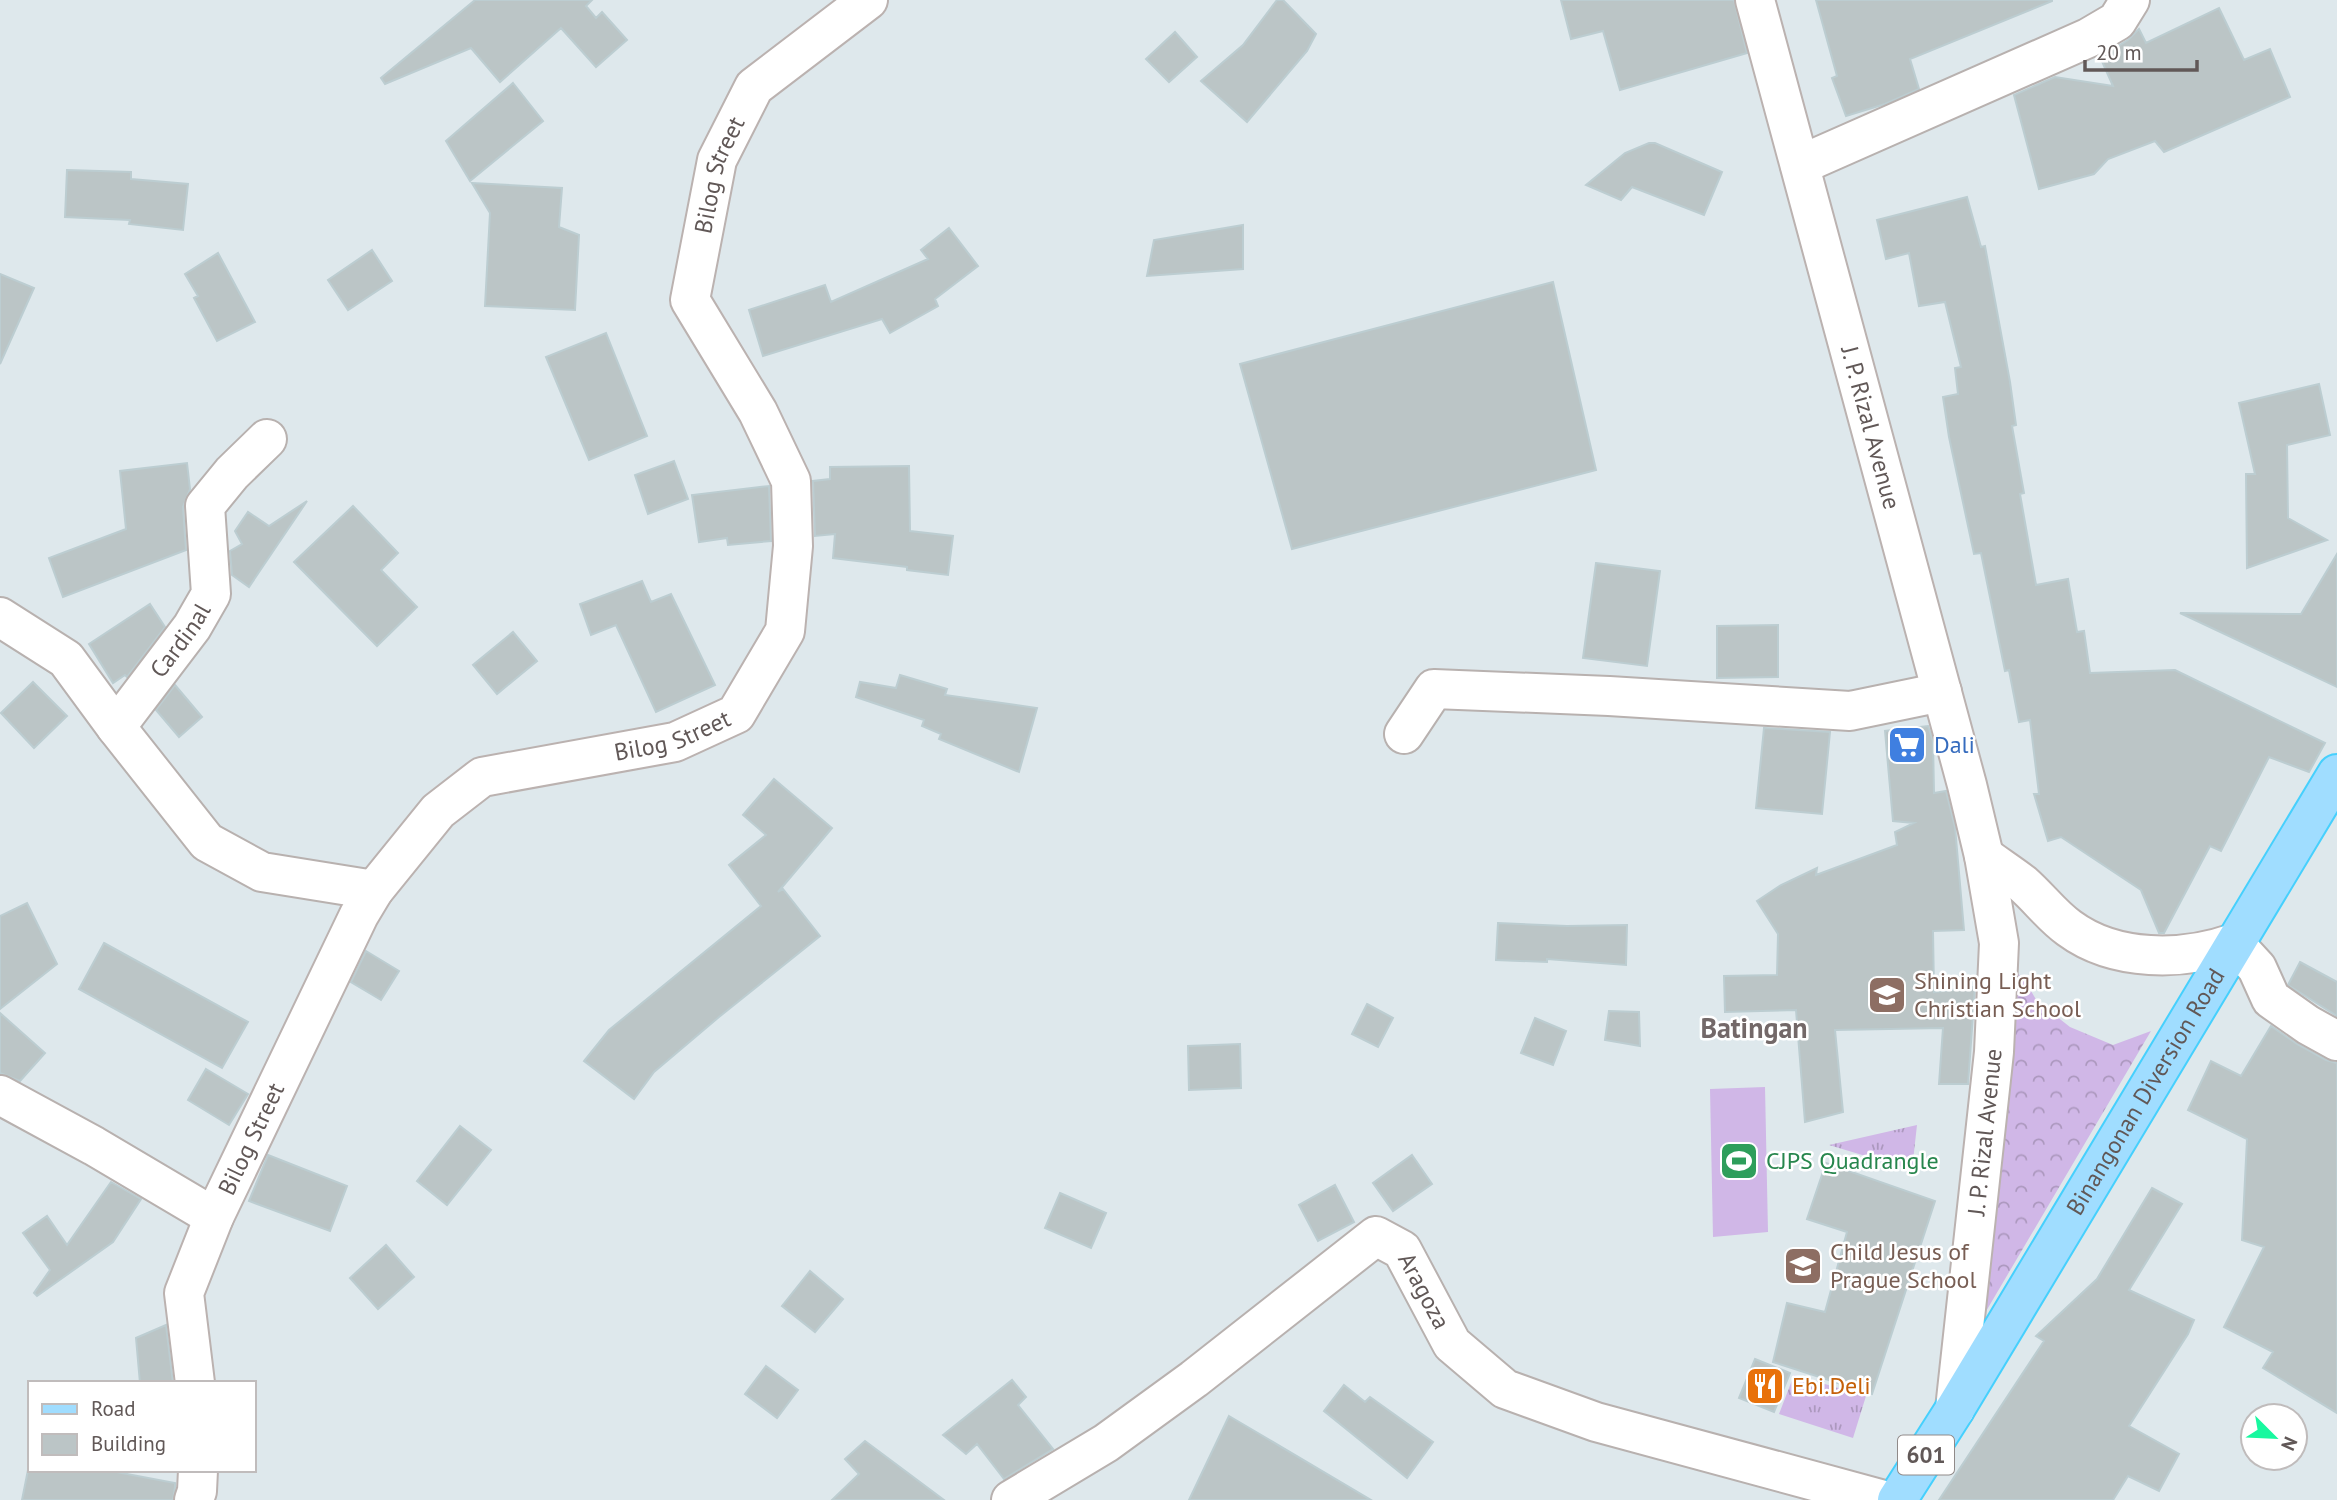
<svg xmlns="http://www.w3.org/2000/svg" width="2337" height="1500" font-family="'PT Sans',sans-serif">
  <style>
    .grass { fill: url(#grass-tufts) }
    .forest { fill: url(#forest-crowns) }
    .pitch { fill: #d0b7e7 }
    .building { fill: #bbc5c6; stroke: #bccdd1; stroke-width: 2 }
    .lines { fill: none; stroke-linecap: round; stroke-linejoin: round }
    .street-casing { stroke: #b8b1af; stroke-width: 42 }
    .secondary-casing { stroke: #bbb2b0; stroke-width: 42 }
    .primary-casing { stroke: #46d0fd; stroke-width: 42 }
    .street { stroke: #fff; stroke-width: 38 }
    .secondary { stroke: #fff; stroke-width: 38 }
    .primary { stroke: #a0ddff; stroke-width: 38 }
    .labels { text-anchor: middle; stroke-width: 5; stroke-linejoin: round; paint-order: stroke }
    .shield { fill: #fff; stroke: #908a89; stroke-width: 2 }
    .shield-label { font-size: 23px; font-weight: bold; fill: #615857 }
    .street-label { font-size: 24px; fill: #615857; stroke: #fff }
    .shop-label { font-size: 24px; fill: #366cbe; stroke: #fff; text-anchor: start }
    .education-label { font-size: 24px; fill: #785e54; stroke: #fff; text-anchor: start }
    .leisure-label { font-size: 24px; fill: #27864d; stroke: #fff; text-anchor: start }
    .food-label { font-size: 24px; fill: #c56008; stroke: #fff; text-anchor: start }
    .quarter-label { font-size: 28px; font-weight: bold; fill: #736868; stroke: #fff }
  </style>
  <defs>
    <pattern id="grass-tufts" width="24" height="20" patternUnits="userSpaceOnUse" patternTransform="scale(1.75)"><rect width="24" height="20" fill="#d0b7e7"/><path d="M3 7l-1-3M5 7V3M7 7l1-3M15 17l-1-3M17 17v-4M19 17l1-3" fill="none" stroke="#ac98be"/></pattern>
    <pattern id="forest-crowns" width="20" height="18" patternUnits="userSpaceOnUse" patternTransform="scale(1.75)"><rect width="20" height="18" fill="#d0b7e7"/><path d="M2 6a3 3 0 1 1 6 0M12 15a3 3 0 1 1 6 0" fill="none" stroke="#ac98be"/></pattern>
  </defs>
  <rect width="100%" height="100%" fill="#dee8ec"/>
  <path class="grass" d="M1917,1125l-5,45 -83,-25z
    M1794,1375l72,21 -13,42 -74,-24z"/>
  <path class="forest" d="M1999,953l26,28 12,20 33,26 43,18 38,-14 -186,316z"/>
  <path class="pitch" d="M1765,1087l3,145 -55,5 -3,-148z"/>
  <path class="building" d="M475,0h117l-6,6 10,12 6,-6 25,28 -31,27 -35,-39 -61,54 -29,-34 -86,36 -4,-6z
    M1277,0h6l33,34 -9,17 -60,71 -46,-41 42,-36z
    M1561,0h173l13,53 -127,37 -17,-59 -32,8z
    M1816,0h236v1l-142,58 9,30 -34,15 -39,12 -14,-38 5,-2z
    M2219,8l25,52 26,-11 20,48 -126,55 -9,-11 -47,18 -14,15 -55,15 -25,-94 41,-18 58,9 -13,-29 28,-17 11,-11 7,14z
    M1175,32l22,25 -28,25 -23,-23z
    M513,83l30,38 -73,60 -24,-40z
    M1649,143h6l67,29 -18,43 -72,-28 -11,13 -35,-15 39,-32z
    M67,170l64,2v7l57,5 -5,46 -54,-6 1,-4 -65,-3z
    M472,183l90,5 -3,39 20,8 -4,75 -90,-4 5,-93z
    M1967,197l14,50 4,-1 25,136 6,43 -4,1 12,67 -4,1 16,91 32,-6 9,53 7,-1 6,42 85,-3 150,73 -16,29 -40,-15 -48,94 -11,-5 -46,87h-5l-18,-43 -80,-53 -13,4 -14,-47h5l-9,-74 -11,2 -10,-52 -4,1 -24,-118 -7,1 -25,-117 -6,-40 15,-3 -3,-26 6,-1 -16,-65 -26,4 -10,-53 -23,6 -9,-39z
    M1243,225v44l-96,7 7,-36z
    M949,228l29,38 -43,33 3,7 -48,27 -8,-14 -119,37 -14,-46 76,-25 6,17 97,-43 -7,-9z
    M372,250l20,31 -44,29 -20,-30z
    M218,253l37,69 -38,19 -23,-43 4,-2 -13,-22z
    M0,274l34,14 -34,76z
    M1553,282l43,188 -304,79 -52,-185z
    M606,333l41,103 -58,24 -43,-103z
    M2319,384l11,51 -43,10 1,73 39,22 -80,28 -1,-94h9l-16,-71z
    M674,461l14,38 -40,15 -13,-39z
    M187,463l3,26 -7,18 3,43 -123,47 -14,-39 77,-29 -6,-58z
    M909,466l1,65 43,5 -5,39 -41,-5v-3l-74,-9 2,-24 -20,2 -2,-55 17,-2v-12z
    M769,486l2,55 -43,4 -1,-7 -28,4 -7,-47z
    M307,501l-58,86 -17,-12 -2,-24 12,-7 -7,-13 13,-19 21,14z
    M353,506l45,47 -17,17 36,37 -40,39 -83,-84z
    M2337,554v133l-157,-74 121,1z
    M1596,563l64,8 -13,95 -64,-8z
    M642,581l9,21 20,-8 44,91 -59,27 -40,-87 -25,10 -11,-31z
    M150,604l15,23 -38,50 -2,-2 -12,8 -24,-39z
    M1778,625v52l-61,1v-52z
    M513,632l24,29 -40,33 -24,-29z
    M900,675l47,14 -2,6 92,13 -18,64 -80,-33 2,-5 -19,-8 2,-6 -68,-23 4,-15 36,6z
    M33,682l34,34 -33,32 -33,-35z
    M175,685l27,32 -23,20 -23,-27z
    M1928,726l5,15 1,52 12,-2 9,36 9,103 -31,1 1,61 41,-5 -7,97h-29l4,-56 -108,2 8,82 -38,10 -9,-112 -71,2 -1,-36 53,-1 1,-41 -21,-33 24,-16 36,-17 -1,7 81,-30 -2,-13 19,-9 -21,-2 -8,-90z
    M1764,728l66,4 -8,82 -66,-6z
    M774,779l58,49 -54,64 5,-3 37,47 -101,81 -65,55 -20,27 -50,-38 25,-31 152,-124 -32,-41 37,-30 -23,-20z
    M27,903l30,61 -57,45v-93z
    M1498,923l69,3 60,-1 -1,40 -79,-6v3l-51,-2z
    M104,943l144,79 -26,46 -143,-79z
    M366,951l33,20 -18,29 -30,-18z
    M2300,962l37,20v34l-49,-31z
    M1367,1004l26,14 -15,29 -26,-13z
    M1609,1011l30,1 1,34 -35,-6z
    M0,1013l45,40 -25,28 -20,-8z
    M1535,1018l31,13 -13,34 -32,-12z
    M2271,1026l26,18 29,16 11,3v350l-74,-45 10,-16 -49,-25 40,-80 -22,-7 5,-101 -59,-29 23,-49 30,15z
    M1240,1044l1,44 -52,2 -1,-44z
    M206,1069l42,25 -19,31 -41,-25z
    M460,1126l31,24 -44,55 -30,-24z
    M268,1155l79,31 -17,45 -81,-30z
    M1412,1155l20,29 -39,27 -20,-28z
    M1826,1163l109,38 -63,193 -99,-32 14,-59 38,9 22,-80 -40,-13z
    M111,1182l30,17 -28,43 -76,54 -3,-3 16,-23 -27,-37 24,-17 20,29z
    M1335,1185l19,37 -36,19 -19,-36z
    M2152,1188l30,16 -53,86 65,30 -6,14 -59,92 50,28 -20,37 -31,-15 -15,24h-174l105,-159 -8,-5 61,-57z
    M1060,1193l46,20 -15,35 -46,-20z
    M386,1245l28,32 -36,32 -28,-31z
    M810,1271l33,28 -28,33 -33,-26z
    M166,1325l7,58h-33l-4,-45z
    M1755,1359l35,14 -16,39 -35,-14z
    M766,1366l32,24 -21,28 -32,-24z
    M1012,1380l14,17 -8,8 35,44 -49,30 -27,-35 -11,10 -23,-19z
    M1344,1385l21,17 5,-5 63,45 -26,36 -83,-67z
    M1229,1416l142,84h-182z
    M865,1441l79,59h-112l27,-26 -14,-15z
    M28,1470h78l69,13v4l-2,13h-151z"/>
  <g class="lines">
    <defs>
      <g id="street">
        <path d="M1800,165l288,-127 29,-17 13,-21"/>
        <path d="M0,617l66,42 50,68 91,115 55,30 112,18"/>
        <path id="s1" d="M116,727l76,-100 19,-33 -6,-88 27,-33 35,-34"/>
        <path d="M1404,734l30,-45 175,7 241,15 92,-19"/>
        <path d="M2234,943l23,25 14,31 37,26 29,16"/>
        <path d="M0,1095l94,51 120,71"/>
        <path id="s2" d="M1011,1500l95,-57 88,-64 182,-143 26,14 50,94 53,45 91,33 288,78"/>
      </g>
      <g id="secondary">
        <path id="s3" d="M1755,0l212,785 17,71 15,87 -5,109 -39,357"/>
        <path d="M1984,856c12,9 26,18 39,28 16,14 29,32 46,44 46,34 114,33 165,15"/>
        <path id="s4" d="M195,1383l-11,-90 30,-76 145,-302 15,-25 64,-79 44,-34 193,-35 61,-28 49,-83 8,-85 -2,-65 -33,-69 -68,-112 27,-140 37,-73 114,-87"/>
        <path d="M194,1500l3,-9 1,-21"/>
      </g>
      <g id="primary">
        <path id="s5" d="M1897,1500l58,-91 382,-635"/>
      </g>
    </defs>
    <use href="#street" class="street-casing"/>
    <use href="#secondary" class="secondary-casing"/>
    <use href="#primary" class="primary-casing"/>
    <use href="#street" class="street"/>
    <use href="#secondary" class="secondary"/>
    <use href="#primary" class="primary"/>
  </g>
  <defs>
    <symbol id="supermarket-square" viewBox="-11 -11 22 22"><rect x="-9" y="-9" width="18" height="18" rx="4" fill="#3f7fe0" stroke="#fff"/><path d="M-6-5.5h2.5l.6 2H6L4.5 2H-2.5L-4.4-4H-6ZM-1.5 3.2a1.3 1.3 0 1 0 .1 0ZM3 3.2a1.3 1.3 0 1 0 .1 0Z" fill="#fff"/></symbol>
    <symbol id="school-square" viewBox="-11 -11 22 22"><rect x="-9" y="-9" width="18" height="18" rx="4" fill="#8d6e63" stroke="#fff"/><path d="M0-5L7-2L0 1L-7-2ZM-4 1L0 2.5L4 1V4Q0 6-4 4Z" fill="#fff"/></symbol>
    <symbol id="stadium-square" viewBox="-11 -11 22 22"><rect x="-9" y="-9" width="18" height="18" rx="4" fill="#2e9e5b" stroke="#fff"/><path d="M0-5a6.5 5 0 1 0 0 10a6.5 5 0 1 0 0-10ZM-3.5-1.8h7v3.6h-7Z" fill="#fff"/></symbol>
    <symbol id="restaurant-square" viewBox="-11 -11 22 22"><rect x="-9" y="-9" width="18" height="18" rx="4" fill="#e8710a" stroke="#fff"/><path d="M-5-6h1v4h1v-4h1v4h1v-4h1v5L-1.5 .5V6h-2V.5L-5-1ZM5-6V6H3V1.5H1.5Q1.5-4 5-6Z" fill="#fff"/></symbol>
  </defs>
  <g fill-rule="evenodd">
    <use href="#supermarket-square" x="1885" y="723" width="44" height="44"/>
    <use href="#school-square" x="1865" y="973" width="44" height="44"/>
    <use href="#stadium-square" x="1717" y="1139" width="44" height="44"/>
    <use href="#school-square" x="1781" y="1244" width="44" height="44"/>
    <use href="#restaurant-square" x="1743" y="1364" width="44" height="44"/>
  </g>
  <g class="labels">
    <rect class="shield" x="1898" y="1435.5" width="56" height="39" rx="5"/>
    <g class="shield-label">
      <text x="1926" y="1463">601</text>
    </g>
    <g class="street-label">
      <text dy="8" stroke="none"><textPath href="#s4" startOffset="1540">Bilog Street</textPath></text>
      <text dy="8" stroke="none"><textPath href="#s3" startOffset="443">J. P. Rizal Avenue</textPath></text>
      <text dy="8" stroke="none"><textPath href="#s1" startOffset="108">Cardinal</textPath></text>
      <text dy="8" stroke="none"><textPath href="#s4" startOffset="889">Bilog Street</textPath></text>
      <text dy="8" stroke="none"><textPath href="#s5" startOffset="478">Binangonan Diversion Road</textPath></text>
      <text transform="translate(1985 1132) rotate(-84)" y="8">J. P. Rizal Avenue</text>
      <text dy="8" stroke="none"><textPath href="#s4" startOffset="259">Bilog Street</textPath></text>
      <text dy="8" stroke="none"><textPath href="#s2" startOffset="527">Aragoza</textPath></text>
    </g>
    <g class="shop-label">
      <text x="1934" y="753">Dali</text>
    </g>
    <g class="education-label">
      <text x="1914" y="989">Shining Light<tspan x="1914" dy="28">Christian School</tspan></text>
      <text x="1830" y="1260">Child Jesus of<tspan x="1830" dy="28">Prague School</tspan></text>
    </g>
    <g class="leisure-label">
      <text x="1766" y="1169">CJPS Quadrangle</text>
    </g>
    <g class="food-label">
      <text x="1792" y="1394">Ebi.Deli</text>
    </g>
    <g class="quarter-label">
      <text x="1754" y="1038">Batingan</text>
    </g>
  </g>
  <rect x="28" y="1381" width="228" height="91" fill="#ffffff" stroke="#c0bcbc" stroke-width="2"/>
  <rect x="42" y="1404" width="35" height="10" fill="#a0ddff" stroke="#c0bcbc" stroke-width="2"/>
  <text x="91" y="1416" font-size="21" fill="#615857">Road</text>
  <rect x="42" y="1434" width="35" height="21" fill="#bbc5c6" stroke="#c0bcbc" stroke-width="2"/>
  <text x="91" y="1451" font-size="21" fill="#615857">Building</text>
  <g transform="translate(2274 1437) rotate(114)"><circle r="33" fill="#ffffff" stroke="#c0bcbc" stroke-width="2"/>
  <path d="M0-5L12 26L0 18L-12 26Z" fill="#18f89f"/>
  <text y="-10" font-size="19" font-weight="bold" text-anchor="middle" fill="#615857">N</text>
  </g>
  <path d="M2085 60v10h112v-10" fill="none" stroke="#615857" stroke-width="3.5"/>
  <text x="2096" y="60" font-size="21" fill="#615857" stroke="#ffffff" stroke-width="5" paint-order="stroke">20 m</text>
</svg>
